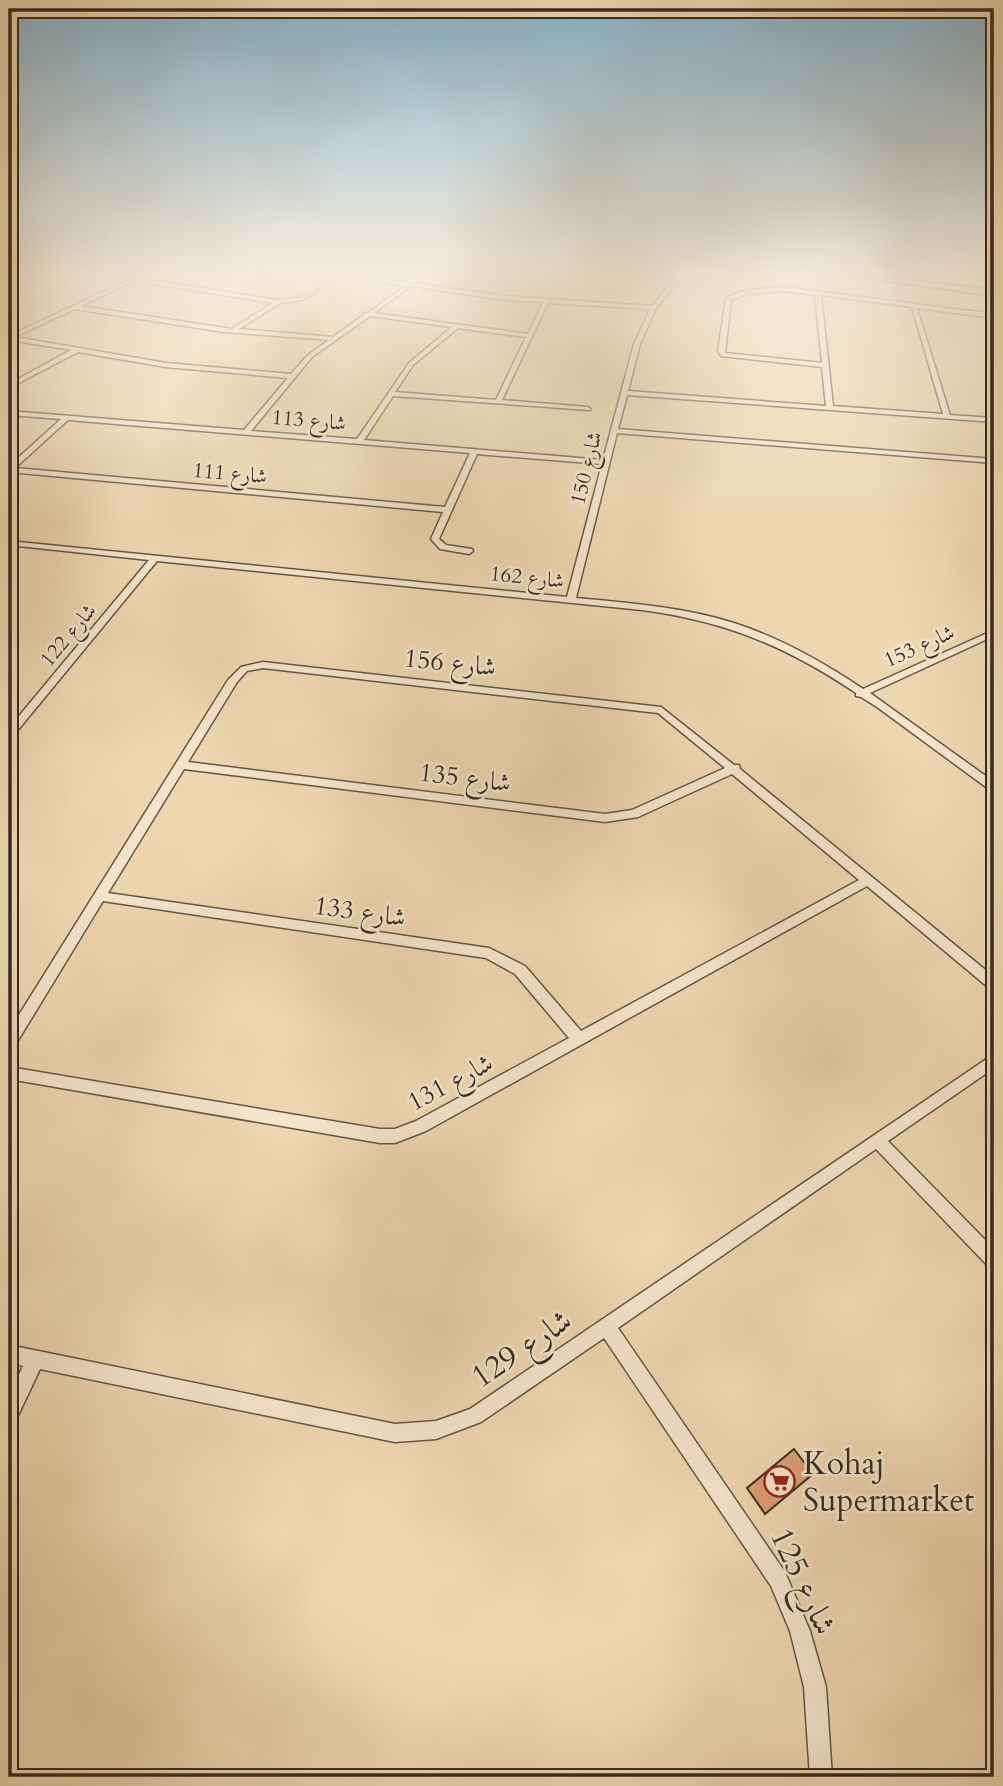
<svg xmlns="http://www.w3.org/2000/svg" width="1003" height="1786" font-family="Cardo,Amiri,serif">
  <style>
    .building { fill: #db9d75; stroke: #362c20; stroke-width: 2 }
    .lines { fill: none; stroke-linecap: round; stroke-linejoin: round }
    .minor-casing { stroke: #645644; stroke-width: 3 }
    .primary-casing { stroke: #362c20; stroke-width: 3 }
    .minor { fill: #f4e4cc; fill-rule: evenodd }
    .primary { fill: #eed6b0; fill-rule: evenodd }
    .labels { text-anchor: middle; stroke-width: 5; stroke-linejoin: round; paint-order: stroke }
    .far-street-label { font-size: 21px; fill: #362c20; stroke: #f4e4cc }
    .street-label { font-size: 26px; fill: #362c20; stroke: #f4e4cc }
    .near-street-label { font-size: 32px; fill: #362c20; stroke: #f4e4cc }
    .near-poi-label { font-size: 32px; fill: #362c20; stroke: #f4e4cc; text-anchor: start }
  </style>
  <rect width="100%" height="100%" fill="#eed6b0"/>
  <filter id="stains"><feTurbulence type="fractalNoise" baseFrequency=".00286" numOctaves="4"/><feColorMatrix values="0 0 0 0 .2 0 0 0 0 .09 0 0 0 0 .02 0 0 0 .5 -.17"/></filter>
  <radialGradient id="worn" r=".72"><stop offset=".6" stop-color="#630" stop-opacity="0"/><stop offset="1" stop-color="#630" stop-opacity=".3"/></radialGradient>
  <path class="building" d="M794,1449l19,25 -48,40 -18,-26z"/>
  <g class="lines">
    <defs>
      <path id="minor" d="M43,275h7l-41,19v-4z
        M138,275l3,2 -2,1 139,22 21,-2 18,-8v2l-15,8 -22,3 -41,26 94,8 31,-22v-2h4l38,-27 -68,-11h15l152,21 147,10 26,-31h6l-28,33 -16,36 -12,47 198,15 -4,-39 -101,-11 -3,-5 8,-53 19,-8 38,-3 211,27v4l-77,-10 33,107 44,3v4l-367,-27 -9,34 376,30v4l-377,-30 -41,165c53,5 107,9 158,25 46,15 89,39 129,66l131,-59v6l-124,57 124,89v9l-4,-1 -113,-83 -16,-10 -5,-1v-3c-70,-47 -131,-72 -214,-83l-485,-49 -144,175 -4,1v-9l140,-168 -140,-15v-4l558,56 35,-133 -125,-10 -38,85 7,6 26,4 1,2 -4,3 -29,-5 -9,-10 12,-27 -434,-40v-6l52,-47 -52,-4v-4l235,19 44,-52 -122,-11 -88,-15 -69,36v-4l62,-34 -62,-10v-4zM134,281l139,22 -41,26 -151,-23zM411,286l94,14 38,2 -15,32 -154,-21zM783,291l32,4 7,68 -97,-10 6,-53 15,-6zM821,295l91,12 31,107 -110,-8zM548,303l102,6 -16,35 -31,116 -239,-20 29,-44 197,14v-2l-2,-1 -86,-7zM75,309l149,23 105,8 -21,15 -17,19 -125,-11 -151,-26zM370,316l82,11 -43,36 -52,76 -106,-8 61,-74zM458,328l68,9 -30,63 -101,-8 18,-27zM68,420l402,33 -25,54 -430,-39z
        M263,662l398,45 73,58h5l1,4 254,208v12l-5,-1 -122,-102 -441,245 -31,12h-15l-371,-64v-12l371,62h15l21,-8 153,-83 -54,-64 -29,-16 -383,-57 -89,146 -5,2v-18l219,-351 13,-13zM263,668l395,45 67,55 -93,42 -27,4 -417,-52 49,-80 10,-11zM184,769l421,53 33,-5 94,-43 127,106 -278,151 -56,-65 -36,-18 -381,-55z
        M994,1054v14l-106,73 106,108v19l-6,-2 -112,-117 -258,179 167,244 25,59 16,56 6,90h-22l-6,-90 -14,-56 -19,-45 -167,-248 -123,84 -45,17 -41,3 -355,-73 -25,53 -6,3v-29l14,-30 -14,-3v-18l386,79 41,-3 34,-12z"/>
      <path id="primary" d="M844,275h24l126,15v6z"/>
    </defs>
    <use href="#minor" class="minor-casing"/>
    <use href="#primary" class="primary-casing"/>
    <use href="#minor" class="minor"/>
    <use href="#primary" class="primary"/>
  </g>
  <linearGradient id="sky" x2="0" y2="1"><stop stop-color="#88b6cf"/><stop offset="0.52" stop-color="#f7eddb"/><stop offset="1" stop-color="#f7eddb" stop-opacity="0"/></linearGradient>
  <rect width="1003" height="525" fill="url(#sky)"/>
  <defs>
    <symbol id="supermarket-ring" viewBox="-11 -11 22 22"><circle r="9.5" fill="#f4e4cc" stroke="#8f2418" stroke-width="1.5"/><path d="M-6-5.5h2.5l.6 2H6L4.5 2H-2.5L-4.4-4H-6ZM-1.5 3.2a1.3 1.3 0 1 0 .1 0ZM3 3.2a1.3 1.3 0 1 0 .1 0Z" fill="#8f2418"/></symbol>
  </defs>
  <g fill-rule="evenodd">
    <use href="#supermarket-ring" x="762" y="1464" width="35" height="35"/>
  </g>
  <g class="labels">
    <g class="far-street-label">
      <text transform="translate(309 420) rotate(5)" y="7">شارع 113</text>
      <text transform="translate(586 468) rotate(-76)" y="7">شارع 150</text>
      <text transform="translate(230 473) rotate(5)" y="7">شارع 111</text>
      <text transform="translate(527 577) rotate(6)" y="7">شارع 162</text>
      <text transform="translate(68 635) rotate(-50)" y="7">شارع 122</text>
      <text transform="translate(919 646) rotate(-24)" y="7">شارع 153</text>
    </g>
    <g class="street-label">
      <text transform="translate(450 662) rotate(6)" y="9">شارع 156</text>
      <text transform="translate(465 777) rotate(7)" y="9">شارع 135</text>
      <text transform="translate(360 911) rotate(8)" y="9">شارع 133</text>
      <text transform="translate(450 1082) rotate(-28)" y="9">شارع 131</text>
    </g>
    <g class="near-street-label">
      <text transform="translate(521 1348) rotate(-34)" y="11">شارع 129</text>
      <text transform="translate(804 1581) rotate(65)" y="11">شارع 125</text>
    </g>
    <g class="near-poi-label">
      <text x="803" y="1474">Kohaj<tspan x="803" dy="37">Supermarket</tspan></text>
    </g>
  </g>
  <rect width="1003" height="1786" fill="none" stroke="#eed6b0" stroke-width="35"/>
  <rect x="10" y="10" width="982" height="1765" fill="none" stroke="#362c20" stroke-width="3.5"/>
  <rect x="18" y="18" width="968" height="1751" fill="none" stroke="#362c20" stroke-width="2"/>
  <rect width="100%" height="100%" filter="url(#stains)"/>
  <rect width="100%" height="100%" fill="url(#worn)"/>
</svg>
